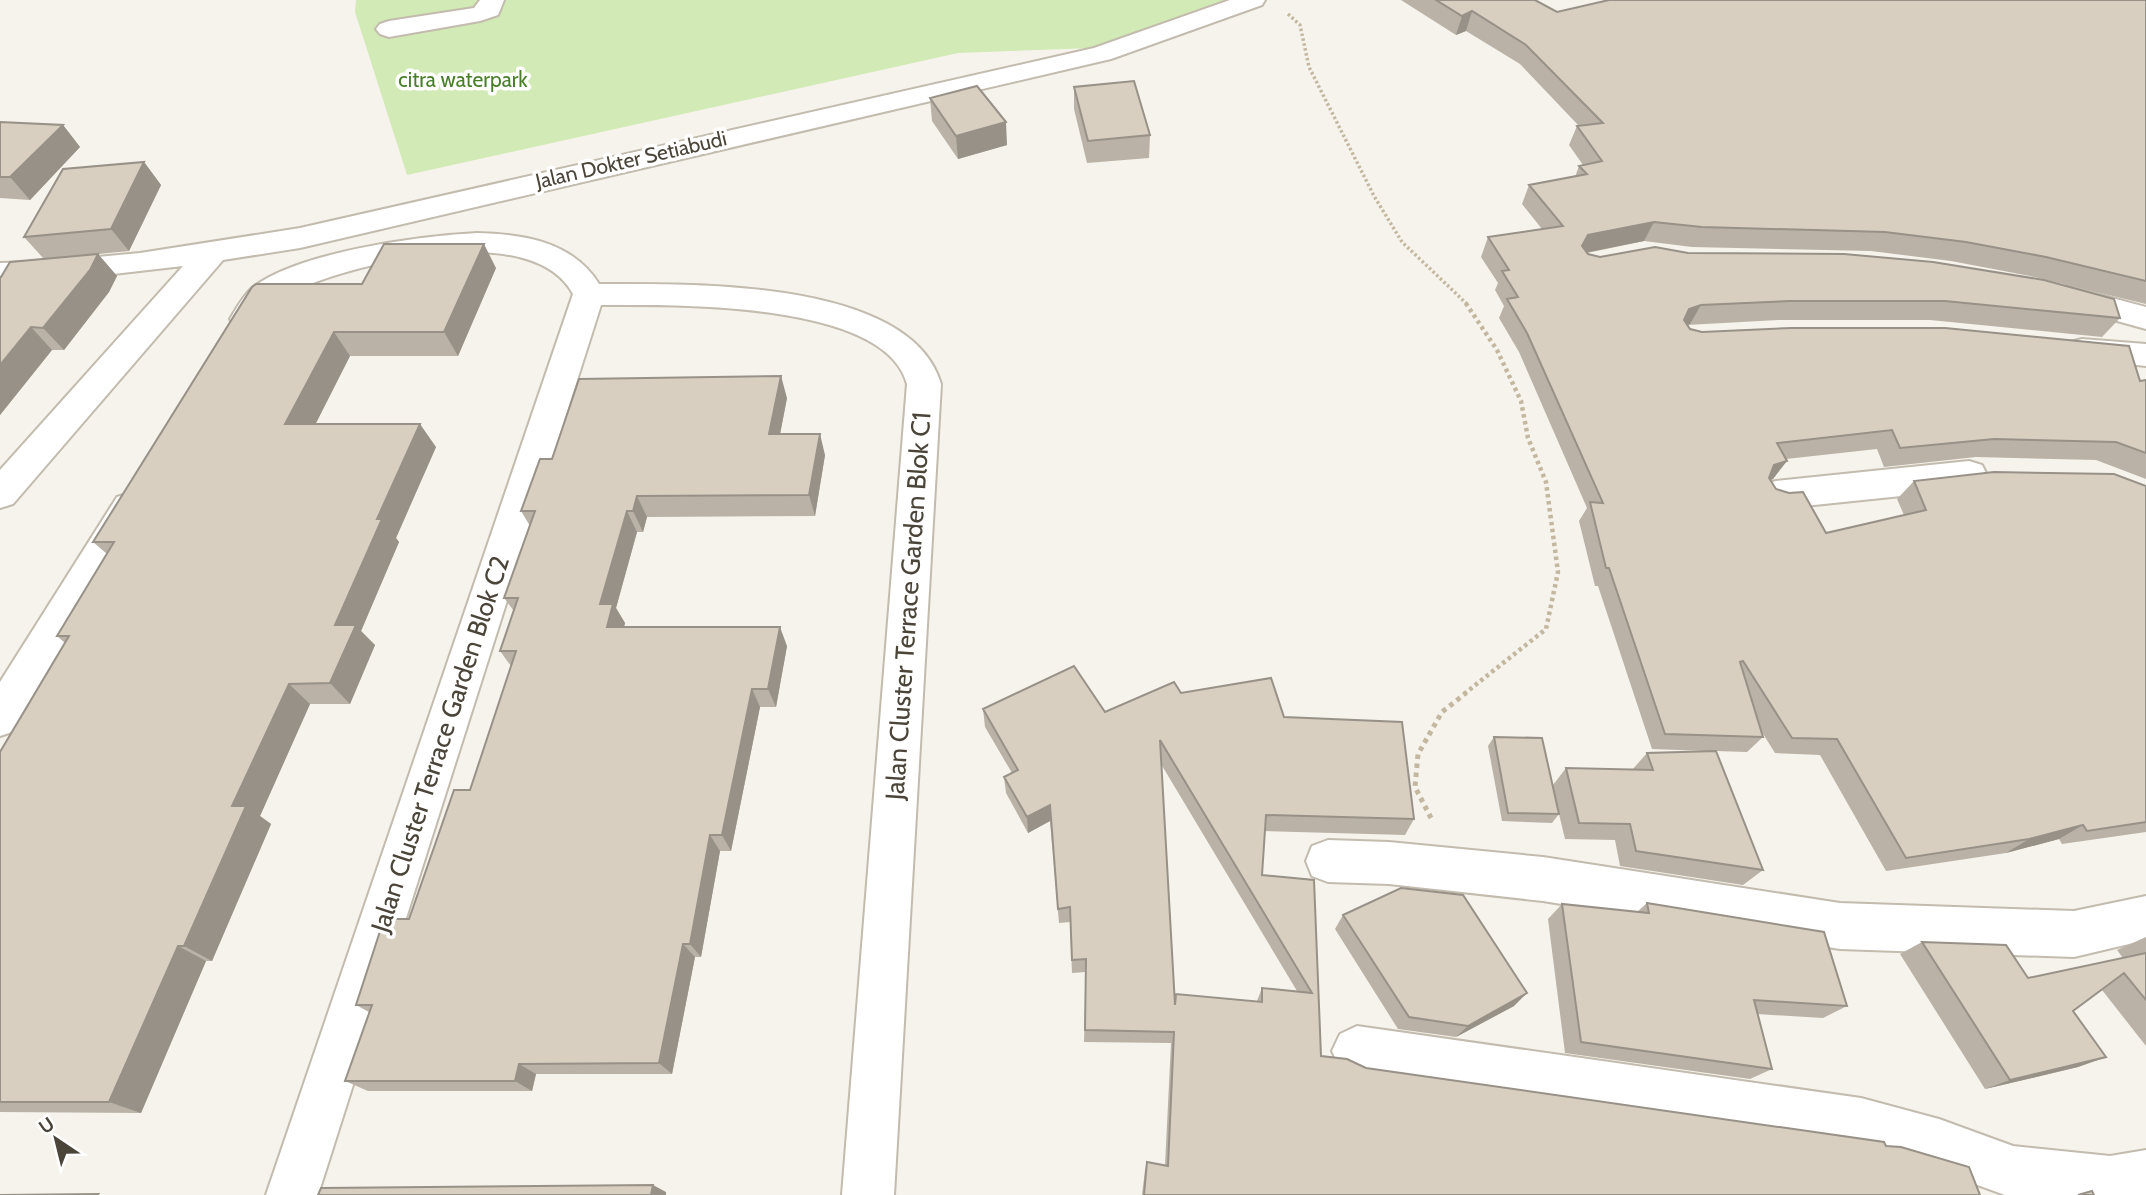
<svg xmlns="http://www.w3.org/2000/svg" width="2146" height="1195" font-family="Cabin,sans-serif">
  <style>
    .green { fill: #d2eab5 }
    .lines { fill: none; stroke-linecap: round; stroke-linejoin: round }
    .minor-casing { stroke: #c2bbae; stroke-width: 4 }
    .path-far2 { stroke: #c4b79f; stroke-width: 3.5; stroke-dasharray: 2.5 2.5; stroke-linecap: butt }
    .path-far1 { stroke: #c4b79f; stroke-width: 4.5; stroke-dasharray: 3.5 3.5; stroke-linecap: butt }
    .path { stroke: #c4b79f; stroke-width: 5; stroke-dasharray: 4.5 4.5; stroke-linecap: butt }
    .minor { fill: #fff; fill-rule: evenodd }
    .wall { fill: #bab2a6; fill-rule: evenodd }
    .shaded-wall { fill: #979187 }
    .building { fill: #d8cfc1; stroke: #979187; stroke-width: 2; fill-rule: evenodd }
    .labels { text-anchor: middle; stroke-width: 7; stroke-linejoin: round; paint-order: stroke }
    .far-park-label { font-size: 21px; fill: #4a7f2a; stroke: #fff }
    .far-street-label { font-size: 21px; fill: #4b4439; stroke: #fff }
    .street-label { font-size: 26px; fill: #4b4439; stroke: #fff }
  </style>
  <rect width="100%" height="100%" fill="#f6f3ec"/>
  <path class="green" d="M356,0h877l-140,48 -135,5 -551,122 -52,-163z"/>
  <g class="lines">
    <defs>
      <path id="minor" d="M480,0h24l-6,15 -18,6 -91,16 -9,-3 -4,-5 4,-5 9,-3 85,-13z
        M1230,0h35l-3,5 -151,54 -811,189 -77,12 -210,244 -13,4v-38l183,-204 -139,16 -44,1v-20l44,-1 96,-9 160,-25 794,-180z
        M477,233c47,1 96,9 122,51 89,0 311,-6 342,100l-47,811h-52l65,-811c-22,-84 -236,-79 -306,-79l-283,890h-52l307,-901c-40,-75 -213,-32 -275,-5 -9,4 -20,10 -27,17 -14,15 -11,28 -36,21l-5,-8c6,-10 13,-23 22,-31 46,-36 167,-52 225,-55z
        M2067,286l79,21v22l-90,-25 -5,-7 5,-7z
        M2082,339l64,5v22l-76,-8 -4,-8 4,-8z
        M1969,461l13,4 5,10 -5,10 -13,4 -193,20 -13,-4 -5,-10 5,-10 13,-4z
        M130,493l13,4 5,10 -133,224 -15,5v-54l117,-185z
        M1328,840l61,2 154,15 297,46 234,8 72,-15v44l-72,17 -234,-8 -297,-48 -154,-17 -61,-2 -16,-6 -6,-15 6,-15z
        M1357,1026l504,72 78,21 74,27 97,10 36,-6v45h-141l-66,-24 -78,-23 -504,-72 -17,-8 -8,-17 8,-17z"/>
    </defs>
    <use href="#minor" class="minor-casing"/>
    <path class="path-far2" d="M1288,14l12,11 9,42 65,129 28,46 65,62"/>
    <path class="path-far1" d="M1464,694l82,-65 12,-57 -12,-90 -18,-44 -7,-37 -24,-51 -32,-48"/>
    <path class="path" d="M1431,818l-16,-31 3,-33 24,-42 24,-19"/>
    <use href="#minor" class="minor"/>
  </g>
  <path class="wall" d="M1401,0h134l22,12 589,-12v304l-116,-28 -79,-15 -80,-10 -179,-4 -48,-6 -57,12 1,1 12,3 88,-4 432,65 -18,19 -172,-17h-152l-91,5 3,4 12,3 438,49 6,-1v99l-50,-19 -120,-3 -92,10 -7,-18 -91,10 -13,20 -2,1 5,9 50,44 78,-18 -7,-16 17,-18 232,5v346l-84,12 -3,-5 -53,14 -120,18 -66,-116 -45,-2 -15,-24 3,8 -16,15 -31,-1 47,119 -20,15 -123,-19 -5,-26 -50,-1 -6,-25 -7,9 -50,-2 -14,-75 6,-9 59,48 13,-17 66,2 15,-17 59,-2 -54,-2 -54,-163h-3l-16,-65 8,-13 -68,-156 -20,-34 5,-12 -9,-16 3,-7 -17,-26 7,-20 54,-8 -20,-25 7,-19 46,-8 4,-11 4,-1 -14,-20 8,-19h2l-59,-62 -54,-33 -10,4z
    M1074,87l76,48 -1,23 -62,5 -13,-54z
    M930,98l77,47 -49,14 -26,-38z
    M0,122l63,3 17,22 -50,53 -30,-2z
    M144,162l17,23 -32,66 -31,3 19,22 -8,16 -45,58h-12l-52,65v-138l44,-18 -20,-22z
    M496,268l-38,88h-108l-35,68 121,23 -40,91 3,4 -38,89 14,14 -25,59h-40l-50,112 11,8 -59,137h-6l-65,152 -141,-1v-360l65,-109 -8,-7 50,-82 -14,-12 269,-258z
    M787,398l-7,36 45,21 -10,61 -168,1 -4,15h-6l-21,76 9,15 -1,4 163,19 -11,61h-16l-29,144h-11l-19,106h-6l-23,117h-136l-4,17h-164l-23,-10 24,-69 -13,-7 53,-86 61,-129 41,-124 -11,-15 14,-40 -10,-13 26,-72 -9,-15 31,-52z
    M1181,693l103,24 130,102 -9,16 -140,-4 -3,44 52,5 7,176 45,12 520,78 94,49h-838l3,-25 2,-8 18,3 6,-122 -87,-1 2,-70 -14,1 -2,-51 -11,1 -9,-102 -22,12 -22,-40 -2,-16 8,-4 -27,-46 -2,-18 122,3zM1161,764l136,227 -35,-3 -5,13 -82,-3z
    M1647,903l200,103 -24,12 -66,-4 15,55 -22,10 -185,-26 -17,-134 14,-15 75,8z
    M1343,915l171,91 -58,31 -58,-8 -63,-100z
    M2146,937v109l-44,-56 -29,21 33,46 -28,10 -93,22 -85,-135 22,-12 106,36 95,-20 -6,-8z"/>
  <path class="shaded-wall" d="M1472,11l-6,20 -10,4 6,-19z
    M1006,122l1,23 -49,14 -2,-23z
    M63,125l17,22 -50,53 -20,-23z
    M144,162l17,23 -32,66 -18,-22z
    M1654,222l-10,19 -65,13 3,-8 6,-11z
    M484,244l12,24 -38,88 -14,-24z
    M98,254l19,22 -8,16 -45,58 -21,-22z
    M1701,305l-11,19 -12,5 11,-20z
    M31,327l21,23 -52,65v-50z
    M334,332l16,24 -46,91 -19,-23z
    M781,376l6,22 -11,57 -7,-21z
    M420,424l16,23 -40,91 3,4 -38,89 14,14 -25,59 -20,-21 5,-58 42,-106z
    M820,434l5,21 -10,61 -6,-21z
    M1787,461l-14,18 -12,5 13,-19z
    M637,496l10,21 -4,15 -10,-21z
    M627,511l10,21 -21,76 9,15 -6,24 -12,-20 -7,-23z
    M780,627l7,19 -11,61 -8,-18z
    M289,684l21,20 -50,112 11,8 -59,137 -28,-15 48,-140z
    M752,689l8,18 -29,144 -9,-16z
    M1050,805v16l-22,12 -1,-16z
    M2083,825l-24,14 -53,14 23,-14z
    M710,835l10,16 -19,106 -11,-13z
    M683,944l12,13 -23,117 -13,-11z
    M178,946l28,15 -65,152 -32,-11z
    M1527,993l-13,13 -58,31 12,-11z
    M2106,1057l-28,10 -93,22 25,-9z
    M519,1064l17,10 -4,17 -17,-10z
    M653,1185l13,7v3h-15z"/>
  <path class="building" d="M1436,0h99l22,12 52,-12h537v281l-100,-24 -80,-15 -81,-10 -183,-5 -48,-5 -66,13 -6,11 6,8 12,3 55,-10 33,6 156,1 89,8 111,18 70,19 6,19 -175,-17h-155l-89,4 -12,4 -5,11 6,9 12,3 89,-4h154l184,18 11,35 6,-1v73l-30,-11 -122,-3 -94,9 -8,-18 -115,13 10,18 -13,4 -5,13 7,11 13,4 14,-1 23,41 100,-23 -12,-29 80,-9 120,2 32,12v336l-59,9 -4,-6 -54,14 -123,19 -69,-119 -45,-1 -49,-77 -3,1 23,75 -98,-3 -56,-166h-3l-16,-66 13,1 -76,-170 -20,-34 11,-2 -16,-26 7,-1 -21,-33 75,-11 -34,-41 58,-11 -8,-8 23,-5 -25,-35 26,-3 -77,-78 -54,-34 -10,5z
    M1134,81l16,54 -62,6 -14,-54z
    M977,86l29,36 -50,14 -26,-38z
    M0,122l63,3 -53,52h-10z
    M144,162l-33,67 -87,8 39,-68z
    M384,244h100l-40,88h-110l-49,92h135l-43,95h5l-47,106h21l-26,58 -41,1 -57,122h14l-62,140h-6l-69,156h-109v-350l69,-116h-12l57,-94h-21l159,-255 4,-3h106z
    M98,254l-8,16 -47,58 -12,-1 -31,38v-88h1l9,-15z
    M781,376l-12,58h51l-11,61 -172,1 -4,15h-6l-27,93h13l-6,23h173l-12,62h-16l-30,146h-12l-20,109h-7l-24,119 -140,1 -4,17h-170l27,-76h-16l28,-86h25l45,-129h16l46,-139h-16l18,-53h-14l31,-87h-14l19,-52h12l27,-80z
    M1074,666l31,46 69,-30 7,11 90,-15 13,39 118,5 12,97 -148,-4 -4,60 52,5 7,176 26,3 19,9 518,74 2,4 15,1 68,20 11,28h-836l3,-33 21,4 6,-134 -89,-2 1,-71 -14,1 -2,-53 -12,2 -8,-104 -23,12 -23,-40 14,-7 -35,-61zM1160,740l152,253 -50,-5v14l-86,-8 -1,11z
    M1494,737l48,1 17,76 -51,-1z
    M1716,751l47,119 -127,-19 -6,-27 -51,-1 -13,-55 87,2 -6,-17z
    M1401,888l62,7 64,98 -59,33 -59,-9 -66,-102z
    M1647,903l177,29 23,74 -93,-6 18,69 -191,-27 -19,-138 87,9z
    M1922,942l84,3 22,33 118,-25v47l-22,-27 -51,38 33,46 -96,23z
    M653,1185l-2,10h-333l3,-7z
    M2092,1191l2,4h-16z
    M98,1194l-1,1h-97z"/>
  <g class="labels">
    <g class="far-park-label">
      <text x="463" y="87">citra waterpark</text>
    </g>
    <g class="far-street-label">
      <text transform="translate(631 160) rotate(-13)" y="7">Jalan Dokter Setiabudi</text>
    </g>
    <g class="street-label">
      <text transform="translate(908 606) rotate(-86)" y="9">Jalan Cluster Terrace Garden Blok C1</text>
      <text transform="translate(440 744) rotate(-72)" y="9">Jalan Cluster Terrace Garden Blok C2</text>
    </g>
  </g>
  <g transform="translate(56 1139) rotate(325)" stroke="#ffffff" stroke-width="5" paint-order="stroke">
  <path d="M0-5L12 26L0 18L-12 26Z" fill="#4b4439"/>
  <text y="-10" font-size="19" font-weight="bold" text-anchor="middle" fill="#4b4439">U</text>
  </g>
</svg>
